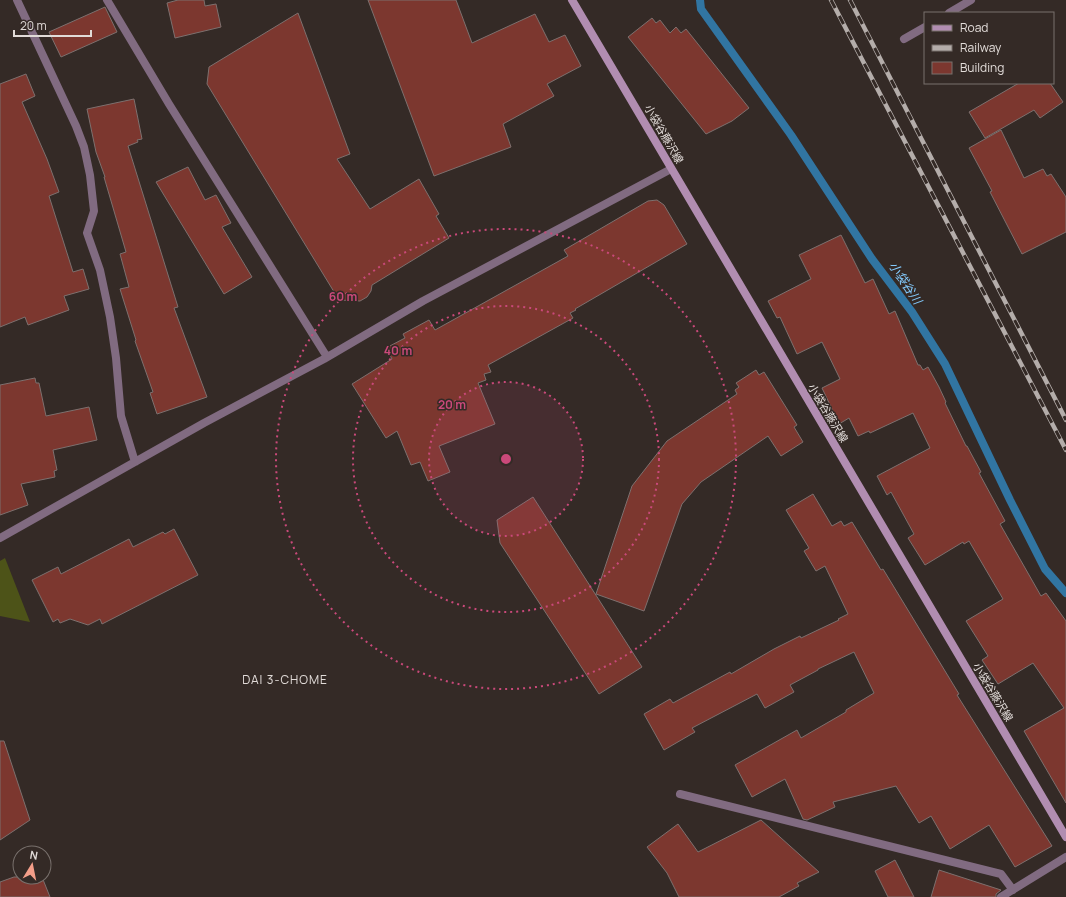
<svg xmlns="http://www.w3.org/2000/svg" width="1066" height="897" font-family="Manrope,'Noto Sans JP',sans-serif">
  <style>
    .green { fill: #4d5318 }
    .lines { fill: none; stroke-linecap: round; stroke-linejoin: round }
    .stream { stroke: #3175a2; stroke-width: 8 }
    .building { fill: #7c372f; stroke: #7d706e }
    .street { stroke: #816b81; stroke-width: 8 }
    .secondary { stroke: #b18db1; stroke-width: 8 }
    .rail-casing { stroke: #b4adaa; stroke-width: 4.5 }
    .rail { stroke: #342a26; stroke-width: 3; stroke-dasharray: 9; stroke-linecap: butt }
    .ring { fill: none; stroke: #ca497a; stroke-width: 2; stroke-dasharray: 2 4 }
    .labels { text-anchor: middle; stroke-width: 3; stroke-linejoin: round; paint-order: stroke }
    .street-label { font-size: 11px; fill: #e1dbd8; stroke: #342a26 }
    .water-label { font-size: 12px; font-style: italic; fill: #83cafd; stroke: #342a26 }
    .neighbourhood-label { font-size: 12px; letter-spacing: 1px; fill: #e1dbd8; stroke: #342a26 }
    .centre { fill: #ca497a; stroke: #342a26; stroke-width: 2 }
    .ring-label { font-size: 12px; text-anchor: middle; font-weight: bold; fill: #ca497a; stroke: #342a26; stroke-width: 3; stroke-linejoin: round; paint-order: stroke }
  </style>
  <rect width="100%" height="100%" fill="#342a26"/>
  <path class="green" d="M5,558l25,64 -30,-6v-55z"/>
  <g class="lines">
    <path class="stream" d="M700,0l1,9 90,126 81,124 40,53 33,52 65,136 35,69 21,24"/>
  </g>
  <path class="building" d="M178,0h26l1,6 11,-2 5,23 -46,11 -8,-35z
    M368,0h88l16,43 63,-29 14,28 16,-7 16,31 -34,18 7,12 -51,28 8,23 -77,29z
    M105,7l12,25 -56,25 -12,-25z
    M298,13l52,141 -13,5 33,50 49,-30 20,35 -3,2 13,22 -77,47 -1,6 -4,6 -7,4 -21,-1 -132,-216 2,-17z
    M652,18l4,5 4,-3 10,13 6,-6 5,6 5,-4 63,79 -17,13 -26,13 -78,-97z
    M26,74l9,22 -13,6 25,57 12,33 -10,4 24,76 10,-3 6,20 -25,7 5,14 -41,15 -3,-8 -25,10v-243z
    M1019,83h31l13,19 -23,16 -6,-8 -49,28 -16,-26z
    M134,99l8,40 -5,1 1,2 -10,4 50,161 -4,1 33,89 -50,17 -7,-21 3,-1 -18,-51 1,-1 -16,-51 9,-2 -9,-33 6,-2 -22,-75h1l-9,-25 -9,-43z
    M1001,130l23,48 19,-9 4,7 4,-2 15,23v35l-44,22 -32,-62 2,-1 -23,-43z
    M188,167l17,33 11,-5 15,28 -9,4 30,50 -28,17 -68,-112z
    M657,200l7,5 23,39 -112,65 1,1 -6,3 3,5 -85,47 3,7 -7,2 2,6 -8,3 17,41 -56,22 11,26 -22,9 -8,-19 -9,3 -14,-34 -11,7 -34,-54 40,-25 -6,-11 19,-10 -2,-4 26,-14 6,10 133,-74 -4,-6 84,-49z
    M841,235l24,48 8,-4 16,35 6,-3 23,54h2l3,5 5,-3 11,20 7,15 -1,1 21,43h1l14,26 -2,1 26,48 -5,3 41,72 5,-3 20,28v182l-42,-72 40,-23 -31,-45 -35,21 -16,-24 6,-4 -22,-35 37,-22 -34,-58 -5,3 -1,-2 -38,23 -17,-27 6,-4 -23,-42 -4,3 -10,-19 53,-28 -17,-35 -43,20 -1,-2 -11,5 -9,-18 -10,6 -17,-36 18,-9 -18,-37 -25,12 -17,-37 -3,1 -9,-17 43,-22 -12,-24z
    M756,370l3,5 5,-3 33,53 -3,2 9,15 -22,14 -13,-20 -67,46 -19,22 -38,107 -48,-17 36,-108 35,-45 70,-47 -2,-4 4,-3 -3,-4z
    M35,378l1,5h3l7,33 43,-9 8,33 -44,10 4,20 -3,1 1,6 -34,7 7,21 -28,10v-130z
    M813,494l19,32 9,-5 3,5 8,-4 29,48 2,-1 76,125 -2,1 95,151 -37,21 -26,-42 -39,24 -19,-33 -12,7 -23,-37 -63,16 2,5 -28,13 -4,-1 -18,-40 -33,18 -17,-32 62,-35 4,8 45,-26v-2l28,-17 -20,-41 -36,17v1l-28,15 4,7 -29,16 -8,-14 -65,34 3,4 -31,18 -20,-36 26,-15 3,4 57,-31 1,2 43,-25 26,-13 1,2 38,-18 -1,-1 10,-5 -23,-48 -9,5 -12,-20 5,-3 -23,-38z
    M533,497l109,170 -43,27 -99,-151 -3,-23z
    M174,529l24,46 -96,49 -2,-5 -12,6 -18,-6 -10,4 -2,-4 -5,3 -21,-42 26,-13 3,7 68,-35 4,8 30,-15 2,2z
    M0,741h4l26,79 -30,20z
    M761,820l58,52 -22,11 2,3 -20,11h-100l-12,-24 -20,-26 31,-23 20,28z
    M895,860l19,37h-26l-13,-26z
    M939,870l62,20 -5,4v3h-65z
    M14,877h28l8,20h-50v-15z"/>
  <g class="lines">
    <path class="street" d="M17,0l59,126 8,21 6,28 4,36 -7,22 13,37 10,47 6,41 5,58 14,46
      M107,0l62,104 158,253
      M949,13l22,-13
      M904,39l21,-12
      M0,538l204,-115 120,-64 99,-58 248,-132
      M680,794l321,80 12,16
      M1001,897l65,-40"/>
    <path class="secondary" d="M572,0l494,837"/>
    <defs>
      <path id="rail" d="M831,0l235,450
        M850,0l216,420"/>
    </defs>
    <use href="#rail" class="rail-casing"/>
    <use href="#rail" class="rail"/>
  </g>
  <circle cx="506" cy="459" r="77" fill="#ca497a" fill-opacity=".12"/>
  <g class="ring">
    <circle cx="506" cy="459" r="77"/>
    <circle cx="506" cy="459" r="153"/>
    <circle cx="506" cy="459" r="230"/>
  </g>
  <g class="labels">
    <g class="street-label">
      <text transform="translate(664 134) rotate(60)" y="4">小袋谷藤沢線</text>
      <text transform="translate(828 413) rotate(59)" y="4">小袋谷藤沢線</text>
      <text transform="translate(993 692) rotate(59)" y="4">小袋谷藤沢線</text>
    </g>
    <g class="water-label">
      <text transform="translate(905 283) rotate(56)" y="4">小袋谷川</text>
    </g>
    <g class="neighbourhood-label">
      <text x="285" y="684">DAI 3-CHOME</text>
    </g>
  </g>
  <circle cx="506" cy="459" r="6" class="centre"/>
  <g class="ring-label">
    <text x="343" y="301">60 m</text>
    <text x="398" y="355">40 m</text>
    <text x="452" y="409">20 m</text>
  </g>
  <rect x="924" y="12" width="130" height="72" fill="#342a26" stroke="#79716d"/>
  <rect x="932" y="25" width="20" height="6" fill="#b18db1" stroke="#79716d"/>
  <text x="960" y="32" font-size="12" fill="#e1dbd8">Road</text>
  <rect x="932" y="45" width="20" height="6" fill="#b4adaa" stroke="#79716d"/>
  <text x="960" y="52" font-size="12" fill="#e1dbd8">Railway</text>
  <rect x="932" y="62" width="20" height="12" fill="#7c372f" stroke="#79716d"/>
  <text x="960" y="72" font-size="12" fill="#e1dbd8">Building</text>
  <g transform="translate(32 865) rotate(10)"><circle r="19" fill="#342a26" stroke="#79716d"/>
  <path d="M0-3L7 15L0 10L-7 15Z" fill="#f49e89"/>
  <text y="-6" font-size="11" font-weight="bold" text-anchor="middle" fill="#e1dbd8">N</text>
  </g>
  <path d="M14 30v6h77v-6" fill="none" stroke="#e1dbd8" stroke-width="2"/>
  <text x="20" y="30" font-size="12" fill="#e1dbd8" stroke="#342a26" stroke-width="3" paint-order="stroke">20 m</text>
</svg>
